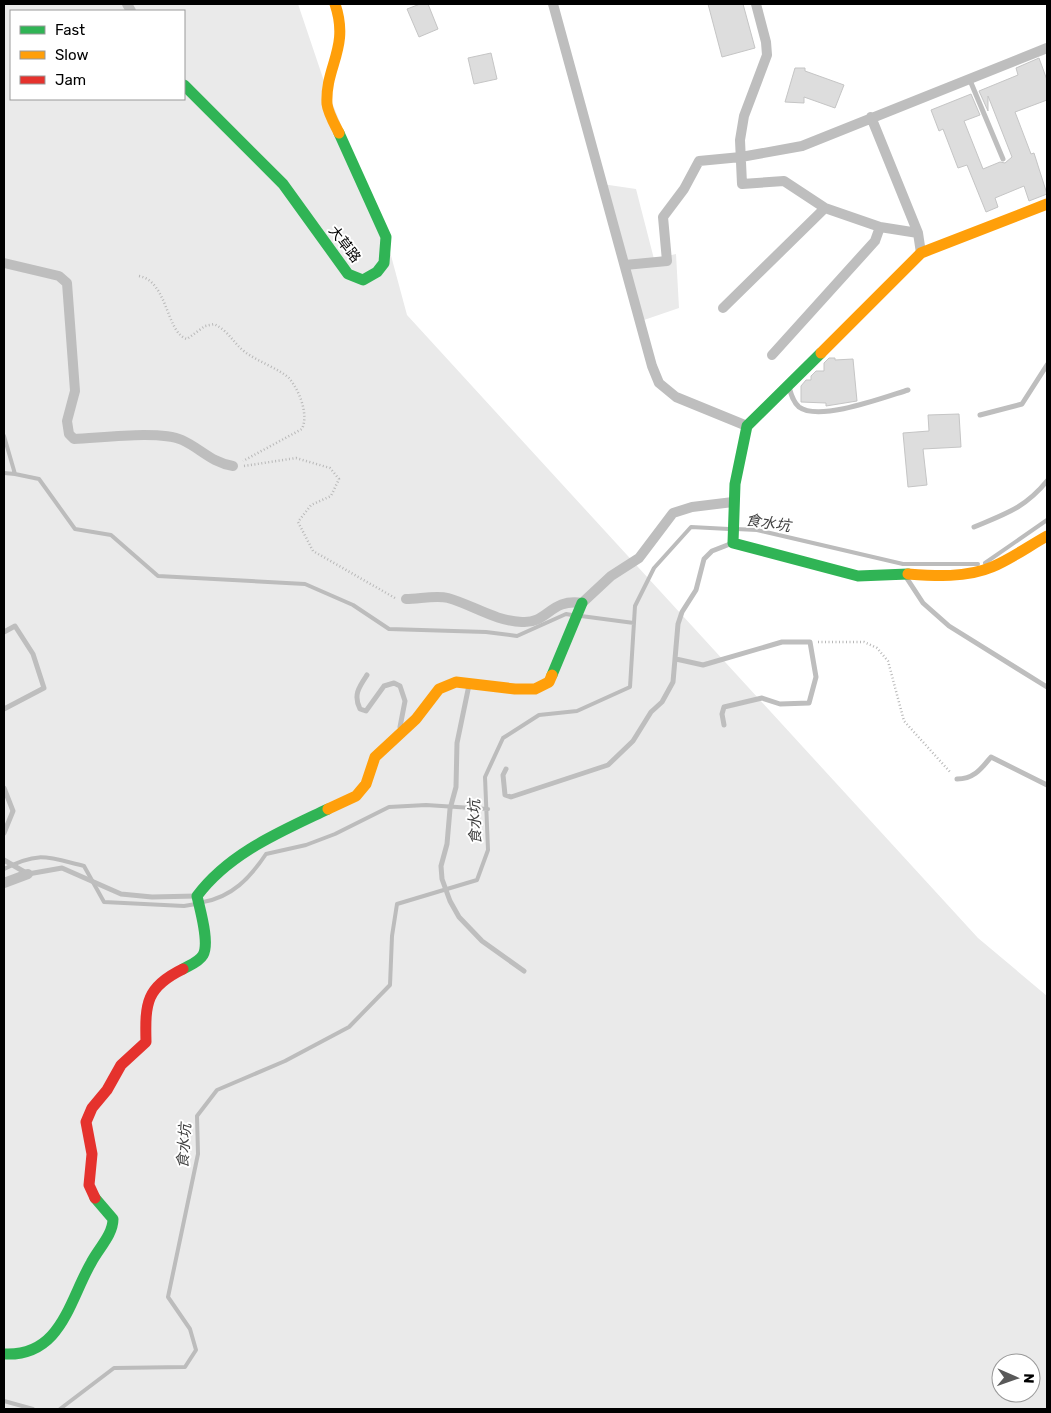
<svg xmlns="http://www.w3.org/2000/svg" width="1051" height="1413" font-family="Rubik,'Noto Sans TC',sans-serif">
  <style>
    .green { fill: #eaeaea; fill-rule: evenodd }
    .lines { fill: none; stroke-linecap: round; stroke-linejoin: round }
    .stream { stroke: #bcbcbc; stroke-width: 4 }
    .building { fill: #ddd; stroke: #c5c5c5 }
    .path { stroke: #b8b8b8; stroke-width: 2.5; stroke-dasharray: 1 2.5; stroke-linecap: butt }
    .lane { stroke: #bebebe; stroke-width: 5 }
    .street { stroke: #bebebe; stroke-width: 10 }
    .fast { stroke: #30b455; stroke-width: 11 }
    .slow { stroke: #ff9f0a; stroke-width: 11 }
    .jam { stroke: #e5322d; stroke-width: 11 }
    .labels { text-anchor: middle; stroke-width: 4; stroke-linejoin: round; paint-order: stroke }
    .street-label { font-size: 14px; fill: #000; stroke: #fff }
    .water-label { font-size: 15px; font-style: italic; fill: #414141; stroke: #fff }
  </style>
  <rect width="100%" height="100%" fill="#fff"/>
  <path class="green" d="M4,4h294l29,86 59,147 21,78 571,623 69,58v413h-1043zM11,11h173v88h-173zM1001,1363h30v30h-30z
    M602,184l34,5 18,70 22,-5 3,54 -35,12z"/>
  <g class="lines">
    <path class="stream" d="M4,436l11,38 24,5 36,50 36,6 47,41 147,8 48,21 36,24 97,3 31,4 49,-22 6,1
      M4,473l11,1
      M736,529l21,1 146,34h75
      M985,563l62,-43
      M581,616l53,7
      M4,869c35,-18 43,-12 80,-3l20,36 80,4 12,-2
      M203,902c29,-5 47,-24 63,-48l40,-9 29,-11 54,-27 37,-2 62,4
      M4,1401l29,8
      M60,1409l54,-41 71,-1 11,-17 -6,-21 -22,-32 30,-143 -1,-38 20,-26 68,-29 64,-34 41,-42 2,-49 5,-32 80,-24 11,-30 -3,-73 18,-39 36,-23 38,-4 53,-24 5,-81 19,-38 37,-41 38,2"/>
  </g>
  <path class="building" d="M420,4h8l10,25 -19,8 -12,-28z
    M708,4h35l12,44 -33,9z
    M491,53l6,26 -23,5 -6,-26z
    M1039,58l8,22v20l-32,12 16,42 3,-1 13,41 -18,7 -5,-15 -29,12 3,9 -12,5 -19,-47 -9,3 -15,-39 -4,2 -8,-21 40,-16 9,21 -16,6 19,48 17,-7 5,1 7,-6 -24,-61v15l-9,-20 39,-16 -2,-7z
    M795,68h10v3l39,14 -9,23 -31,-11v6l-19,-1z
    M829,358h6v2l18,-1 4,42 -31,5v-3l-25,-1v-16l5,-6h5v-4l5,-5h8v-8z
    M959,414l2,33 -38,2 4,36 -19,2 -5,-54 26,-2 -1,-16z"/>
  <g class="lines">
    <path class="path" d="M139,276c29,5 27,57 48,63l18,-13 9,-2c16,8 19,19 31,28 12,9 34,17 44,26 10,12 20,36 13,51l-59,32
      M244,466l52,-8 34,10 9,11 -8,17 -20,9 -13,17 15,29 82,47
      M818,642h46l13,6 11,13 16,60 47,52"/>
    <path class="lane" d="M969,78l34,81
      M789,387c2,7 4,15 10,20 20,15 86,-10 109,-17
      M980,415l42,-11 25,-39
      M974,527c31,-13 51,-19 73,-46
      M906,577l17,26 26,23 98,61
      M4,632l11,-6 18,28 11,34 -40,21
      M676,659l27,6 79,-23h28l6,35 -7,26 -29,1 -18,-6 -38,9 -2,7 2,11
      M367,675c-8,12 -14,20 -7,34l6,2 18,-25 10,-3 6,3 5,15 -5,26
      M469,685l-12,58 -1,44 -6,22 -3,35 -6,22 1,13 8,22 9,16 23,24 42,30
      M506,769l-3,6 2,20 6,2 97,-32 25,-24 18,-29 11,-10 11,-20 5,-58 4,-12 14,-22 8,-31 8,-8 18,-7
      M957,779c17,0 24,-10 34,-22l56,28
      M4,788l9,23 -9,22
      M4,860l24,14 34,-6 59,26 31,3 44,-1"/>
    <path class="street" d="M127,4l4,7
      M553,4l99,362 7,17 17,14 71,29
      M756,4l10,38 1,13 -23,61 -4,24 2,44 42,-3 41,27 55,19 38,6
      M871,117l47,116 3,20
      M4,263l55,13 8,7 8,108 -8,30 2,13 5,5c27,-1 85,-9 108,1 18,8 30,23 51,26
      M625,265l42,-4 -4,-44 21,-28 15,-28 42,-4 61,-11 245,-98
      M723,308l102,-100
      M772,355l103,-114 5,-14
      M406,599c13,0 30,-4 42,-1 25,7 47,23 74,24 26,2 28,-24 60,-19l29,-27 28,-18 34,-45 19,-6 41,-5
      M4,883l24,-9"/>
    <path class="fast" d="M184,85l99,99 65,90 15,6 14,-8 7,-9 2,-26 -47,-104
      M821,353l-74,73 -12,58 -2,59 125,33 50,-2
      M552,675l30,-72
      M183,969c7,-4 16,-7 20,-14 7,-12 -3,-45 -6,-59 32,-43 83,-64 131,-87
      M4,1354c57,3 65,-53 87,-91 7,-14 22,-28 22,-44l-18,-21"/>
    <path class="slow" d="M335,4c15,44 -10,62 -8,100 1,9 8,21 12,29
      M821,353l100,-100 126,-49
      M908,574c27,2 58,4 84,-7 19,-8 37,-21 55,-31
      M328,809l28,-13 10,-12 9,-27 41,-38 23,-30 17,-7 59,7h20l14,-7 3,-7"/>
    <path class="jam" d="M95,1198l-6,-13 3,-31 -6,-32 6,-14 15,-18 14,-25 25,-23c-1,-39 0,-55 37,-73"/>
  </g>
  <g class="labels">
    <g class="street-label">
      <text transform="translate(345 244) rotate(52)" y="5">大草路</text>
    </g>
    <g class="water-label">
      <text transform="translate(768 523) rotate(9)" y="5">食水坑</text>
      <text transform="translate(475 822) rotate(-92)" y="5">食水坑</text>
      <text transform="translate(184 1146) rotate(-86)" y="5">食水坑</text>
    </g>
  </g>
  <rect width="1051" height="1413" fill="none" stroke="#000000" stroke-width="10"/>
  <rect x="10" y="10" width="175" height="90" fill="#ffffff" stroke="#999999"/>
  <rect x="20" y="26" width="25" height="8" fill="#30b455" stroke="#999999"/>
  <text x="55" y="35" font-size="15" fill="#000000">Fast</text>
  <rect x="20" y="51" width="25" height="8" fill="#ff9f0a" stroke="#999999"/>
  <text x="55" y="60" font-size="15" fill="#000000">Slow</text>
  <rect x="20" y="76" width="25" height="8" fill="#e5322d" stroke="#999999"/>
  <text x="55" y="85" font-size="15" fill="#000000">Jam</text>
  <g transform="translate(1016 1378) rotate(92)"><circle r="24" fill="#ffffff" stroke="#999999"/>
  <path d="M0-4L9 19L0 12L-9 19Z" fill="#595959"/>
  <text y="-8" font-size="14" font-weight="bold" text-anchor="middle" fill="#000000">N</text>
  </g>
</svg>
